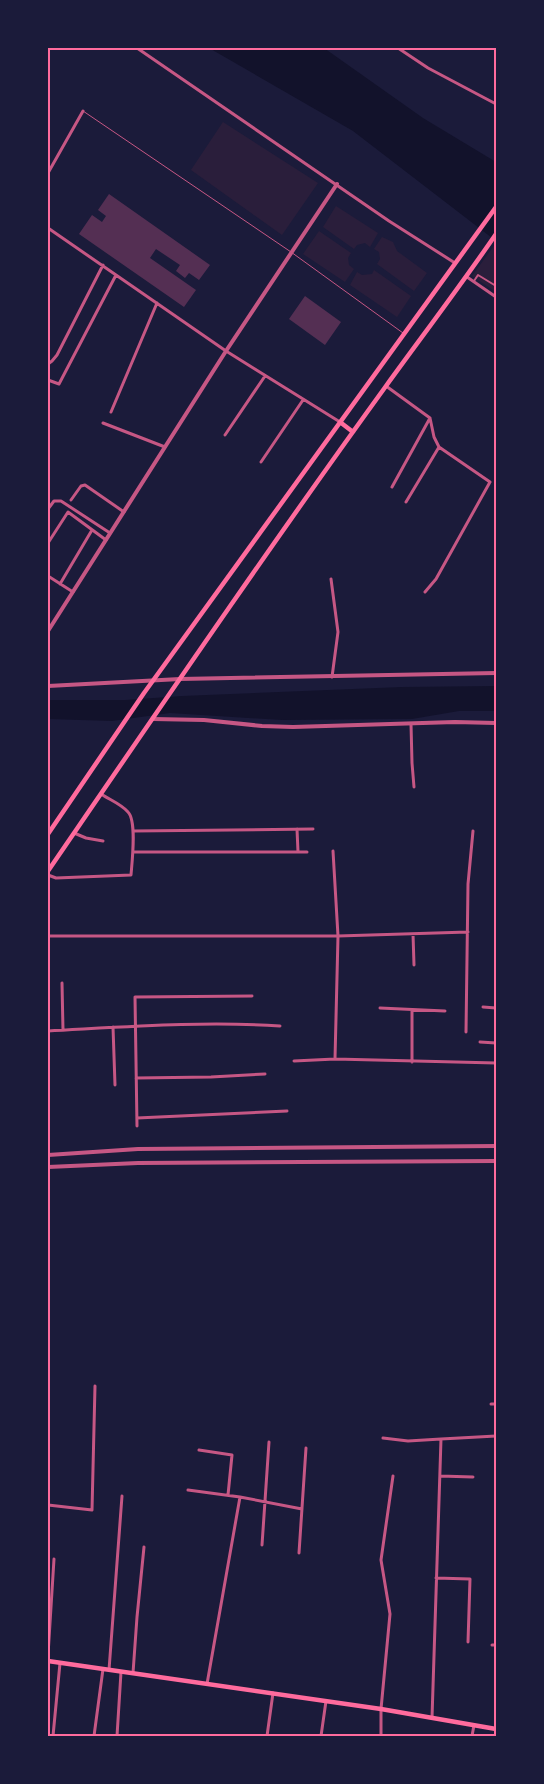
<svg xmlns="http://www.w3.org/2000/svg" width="544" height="1784" font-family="Inter,sans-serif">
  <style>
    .green { fill: #2a1e3b }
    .water { fill: #12122b }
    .building { fill: #542f53 }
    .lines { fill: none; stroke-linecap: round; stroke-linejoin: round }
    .service { stroke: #c65784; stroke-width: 1 }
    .pedestrian { stroke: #c65784; stroke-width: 2 }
    .minor { stroke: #c65784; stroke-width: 3 }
    .tertiary { stroke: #c65784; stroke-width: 4 }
    .primary { stroke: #ff6b9d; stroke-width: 4.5 }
    .neatline { fill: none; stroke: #ff6b9d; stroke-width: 2 }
  </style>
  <rect width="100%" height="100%" fill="#1b1b3a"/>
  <path class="green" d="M223,122l95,61 -36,52 -91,-65z
    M336,206l42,27 -8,14 -5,-4 -8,2 -3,4 -31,-22z
    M319,231l32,22 -3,5 1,7 5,4 -9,13 -42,-28z
    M382,237l11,5 4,9 30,22 -13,18 -37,-27 3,-5 -1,-7 -5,-3z
    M496,243v49l-24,-16z
    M374,270l37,26 -14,21 -47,-32 7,-13 5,3 10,-1z"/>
  <path class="water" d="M209,48h115l99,70 73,44v79l-143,-110z
    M496,686v25h-37l-47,8 -130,1 -112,-7 -58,8 -64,-2v-19h77l57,-4 220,-9z"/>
  <path class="building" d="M109,194l101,71 -11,15 -10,-7 -4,5 -9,-7 4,-6 -24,-16 -6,9 46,32 -12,17 -105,-73 13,-19 10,7 4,-6 -8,-6z
    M305,296l36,26 -16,23 -36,-26z"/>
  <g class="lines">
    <path class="service" d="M83,111l208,141 112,81"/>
    <path class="pedestrian" d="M474,281l4,-6 18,11"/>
    <path class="minor" d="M137,48l252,173 66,42
      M398,48l30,20 68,36
      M48,173l35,-62
      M48,228l178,123 114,71
      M467,277l29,20
      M48,364l4,-3 5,-6 46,-90
      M48,380l11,4 57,-109
      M386,386l44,32 4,19 5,10 51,35 -54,97 -11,13
      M111,412l46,-109
      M103,423l62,24
      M225,435l40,-59
      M261,462l42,-62
      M392,487l38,-69
      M71,500l10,-14 4,-1 39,27
      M406,502l33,-55
      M48,509l6,-8h7l49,32
      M48,543l20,-31 38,28
      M48,576l25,16
      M331,579l7,53 -6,45
      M60,584l32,-54
      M411,724l1,39 2,24
      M297,829l1,23
      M133,831l180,-2
      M74,833l12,5 17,3
      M333,851l5,85 -3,123
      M133,852h174
      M48,875l8,3 75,-3c1,-13 6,-54 -3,-63 -7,-8 -18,-12 -27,-18
      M413,934l1,31
      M48,936h290l130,-4
      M62,983l1,47
      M483,1007l13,1
      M380,1008l65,3
      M412,1010v52
      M113,1027l2,58
      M48,1031c77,-4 154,-10 232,-5
      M466,1032l2,-148 5,-53
      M480,1042l16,1
      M294,1061l41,-2 161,4
      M136,1078l75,-1 54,-3
      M137,1118l150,-7
      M137,1126l-2,-129 117,-1
      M491,1404h5
      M383,1438l25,3 33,-2
      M199,1450l33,5 -4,40
      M440,1476l33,1
      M188,1490l52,7 62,12
      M48,1505l44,5 3,-124
      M262,1545l7,-103
      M299,1553l7,-105
      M436,1578l34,1 -2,63
      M492,1645h4
      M48,1655l6,-96
      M109,1670l13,-174
      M133,1673l4,-56 7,-70
      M207,1684l33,-187
      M432,1718l9,-279 55,-3
      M53,1736l7,-73
      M94,1736l9,-67
      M117,1736l4,-64
      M267,1736l6,-43
      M321,1736l5,-35
      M381,1736v-27l9,-95 -9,-54 12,-84
      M472,1736l2,-11"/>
    <path class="tertiary" d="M48,631l178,-280 111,-167
      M48,686l132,-7 316,-6
      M153,719l51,1 58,6 31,1 162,-5 41,1
      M48,1155l90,-6 358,-3
      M48,1167l90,-4 358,-2"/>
    <path class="primary" d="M340,422l13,10
      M48,834l96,-141 352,-486
      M48,871c111,-162 222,-325 338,-485 37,-51 75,-101 110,-152
      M48,1661l333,48 115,20"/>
  </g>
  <rect width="544" height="1784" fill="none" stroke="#1b1b3a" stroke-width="98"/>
  <rect x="49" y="49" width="446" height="1686" class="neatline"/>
</svg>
